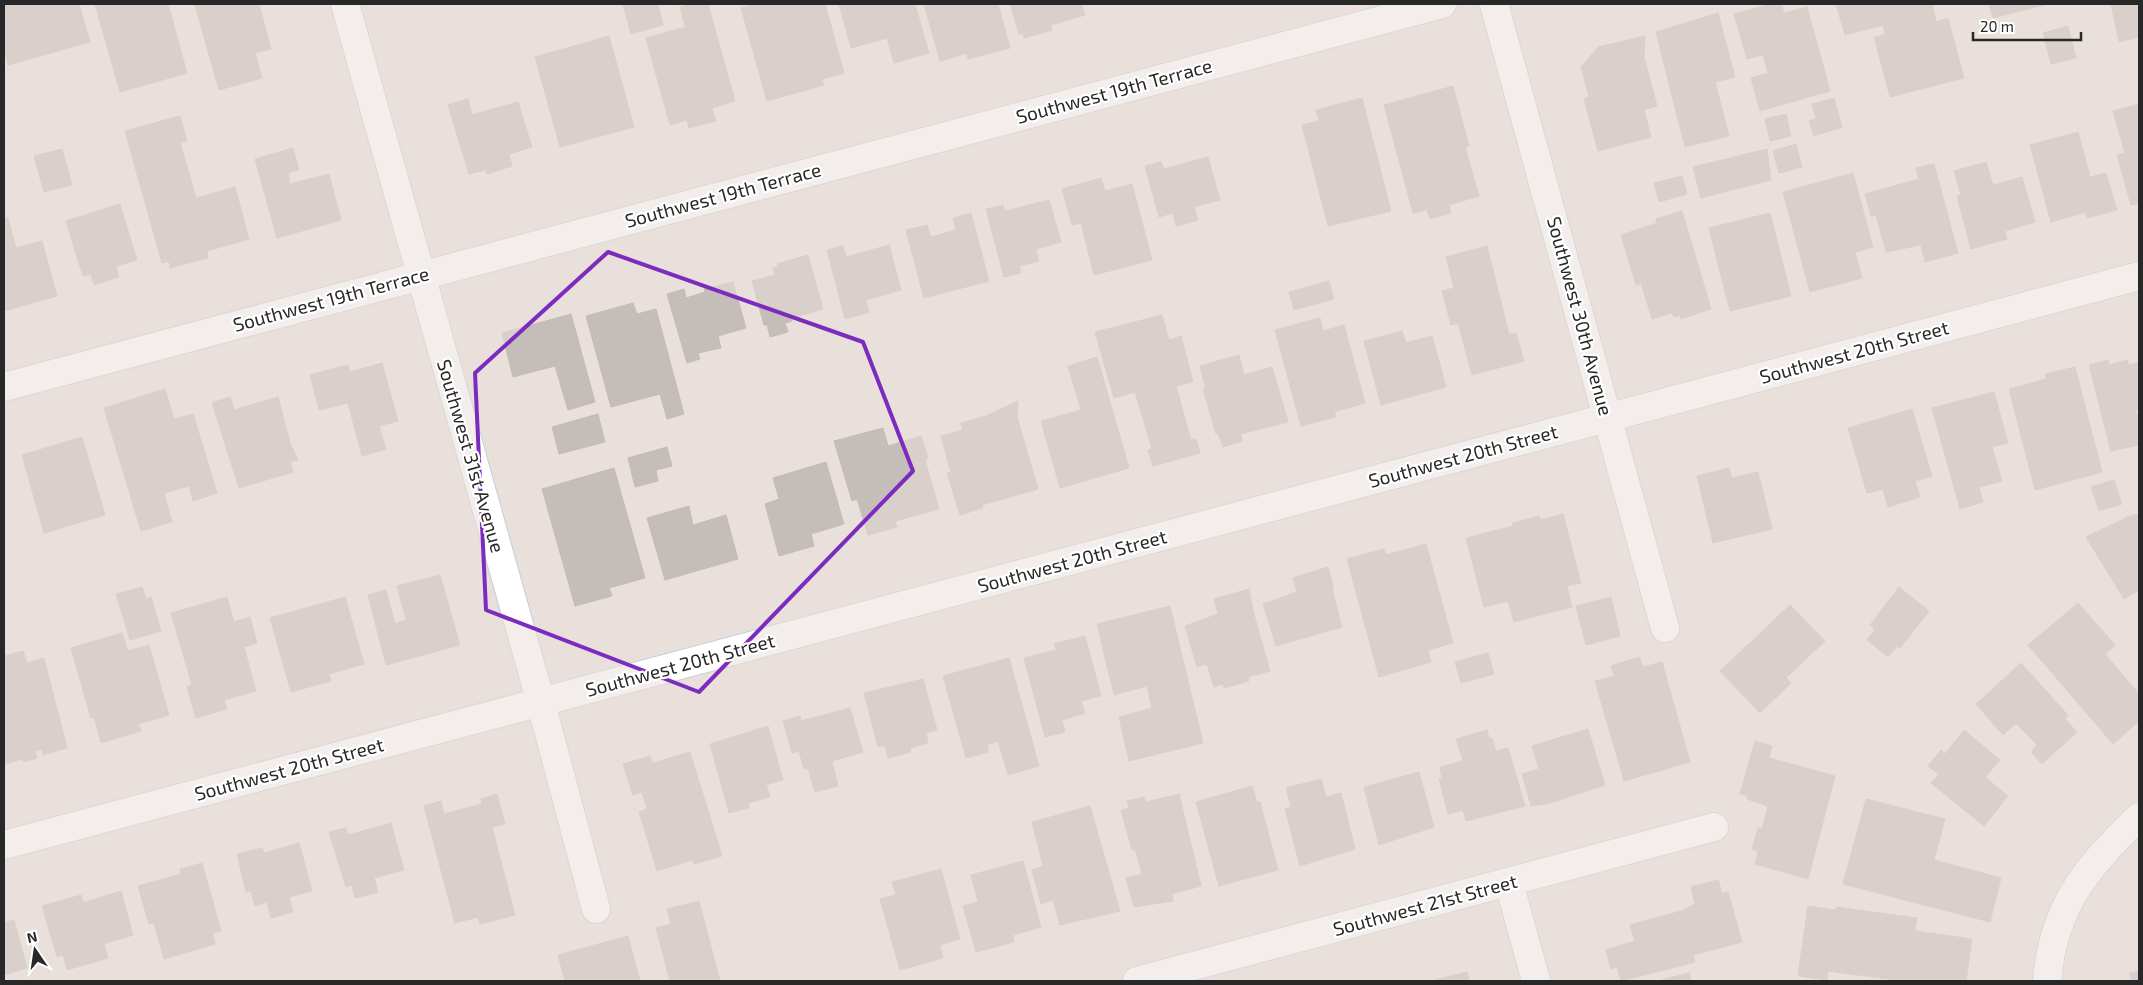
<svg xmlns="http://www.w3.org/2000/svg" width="2143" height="985" font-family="'Exo 2',sans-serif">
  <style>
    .building { fill: #c5bdba; stroke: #c5bcb5 }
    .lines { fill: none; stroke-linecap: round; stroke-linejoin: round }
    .minor-casing { stroke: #c6ccd6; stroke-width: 30 }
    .minor { stroke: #fff; stroke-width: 28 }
    .marked { fill: none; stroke: #7b2cbf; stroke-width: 4; stroke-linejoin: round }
    .labels { text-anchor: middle; stroke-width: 4.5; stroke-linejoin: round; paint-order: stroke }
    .street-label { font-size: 19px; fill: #282828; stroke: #fff }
  </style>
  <rect width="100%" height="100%" fill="#eae0db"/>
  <path class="building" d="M4,4h36l1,2 8,-2h30l11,38 -82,23 -4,-17z
    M95,4h73l19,69 -67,19z
    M200,4h59l12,45 -16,4 7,25 -43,12 -24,-85z
    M623,4h35l5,21 -32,9z
    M691,4h17l27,97 -23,7 4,13 -27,7 -2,-8 -17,5 -24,-87 39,-11 -5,-20z
    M756,4h69l19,69 -22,6 2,6 -57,16 -26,-93z
    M839,4h76l14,49 -35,10 -7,-25 -36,10z
    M924,4h74l12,44 -42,11 -1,-6 -27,8z
    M1010,4h72l3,11 -34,10 1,5 -28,8 -2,-5 -3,1z
    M1772,4h9l3,9 23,-6 23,84 -70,20 -9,-33 17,-5 -5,-18 -16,4 -13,-45z
    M1836,4h96l4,18 12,-4 16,60 -74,19 -16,-60 11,-2 -2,-10 -38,10z
    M1989,4h58l-54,14z
    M2111,4h28v33l-20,5z
    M1718,13l17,64 -20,5 14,54 -44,11 -29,-115z
    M2068,26l8,32 -25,6 -8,-31z
    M609,36l25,91 -74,20 -25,-90z
    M1645,36l-1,21 13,49 -13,4 7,27 -53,14 -14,-52 5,-2 -8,-30 17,-20z
    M1453,86l16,60 -4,1 14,49 -30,9 2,8 -21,6 -3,-9 -14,3 -29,-108z
    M1362,98l29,113 -63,15 -26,-101 17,-4 -3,-11z
    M1834,98l8,29 -28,9 -5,-15 7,-2 -4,-15z
    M468,99l4,16 46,-13 14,45 -23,7 3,12 -25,8 -1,-4 -17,4 -21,-69z
    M2139,104v99l-8,2 -14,-50 8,-2 -12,-42z
    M1786,114l5,22 -21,5 -5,-22z
    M180,116l7,25 -7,1 16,56 39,-11 14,52 -42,12 1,7 -38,10 -1,-7 -7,2 -37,-132z
    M2078,132l12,45 16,-4 11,37 -30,8 -1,-6 -35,10 -21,-77z
    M1796,144l6,23 -23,6 -6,-22z
    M293,148l6,22 -11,3 2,11 39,-10 12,46 -64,18 -22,-79z
    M62,149l10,36 -28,7 -10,-36z
    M1767,149l4,31 -70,18 -8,-31z
    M1208,157l12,43 -26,7 4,13 -22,6 -3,-13 -14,4 -14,-51 16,-4 3,7z
    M1986,162l7,23 29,-8 13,45 -30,9 2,8 -36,10 -14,-53 4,-1 -7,-24z
    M1934,164l24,89 -33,9 -4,-17 -35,7 -10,-37 -5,1 -6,-22 54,-15 -3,-11z
    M1853,173l20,74 -18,5 7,26 -52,14 -27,-100z
    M1682,176l5,18 -28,8 -5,-19z
    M1101,178l4,13 27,-7 20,76 -58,15 -13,-52 -9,2 -10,-36z
    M1049,200l12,42 -25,7 3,12 -20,5 2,7 -17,4 -18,-68 17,-4 2,6z
    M120,204l17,56 -21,6 3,11 -25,8 -3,-11 -8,2 -17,-55z
    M1682,211l29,98 -30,10 -1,-4 -6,2 -2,-4 -20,6 -11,-36 -5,2 -15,-50 36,-12 -1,-4z
    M971,213l18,68 -65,17 -18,-68 21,-5 4,12 25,-7 -3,-12z
    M1770,213l21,83 -61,15 -21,-83z
    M8,218l8,30 26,-7 15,55 -53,15v-92z
    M889,245l12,45 -35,10 3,12 -24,7 -18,-69 16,-4 3,11z
    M1487,246l22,88 7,-1 8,28 -52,14 -14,-52 -7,2 -9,-34 12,-3 -8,-31z
    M808,255l15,54 -31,9v3l-7,2 3,9 -18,5 -3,-12h-3l-12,-44 23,-6 -2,-7 5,-1 -1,-3z
    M1329,281l5,18 -40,11 -5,-18z
    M733,282l13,46 -28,8 3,12 -23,5 2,6 -13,4 -20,-69 17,-5 2,9 19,-6 -1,-3z
    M633,303l4,11 19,-5 28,105 -17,5 -7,-25 -49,13 -25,-91z
    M571,314l24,88 -27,8 -13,-44 -42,11 -11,-44z
    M1162,315l7,25 12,-4 12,46 -17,4 15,54 5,-1 4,14 -47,13 -5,-16 4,-1 -17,-57 -21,6 -19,-66z
    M1320,318l3,13 21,-6 21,78 -31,9 2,5 -35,9 -26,-96z
    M1402,331l4,12 26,-7 14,51 -65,18 -17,-64z
    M1239,355l5,20 28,-8 16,55 -47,12 1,7 -19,6 -5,-14 -2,1 -13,-45h3l-6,-23z
    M1097,357l32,111 -69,20 -19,-67 40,-11 -13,-44z
    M2108,360l1,5 18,-5 2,5 10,-3v47l-3,1 3,13v22l-28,6 -22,-86z
    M382,363l16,58 -19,5 7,23 -24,7 -14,-53 -29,7 -9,-35 38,-10 2,7z
    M2075,367l27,105 -67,18 -26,-101 37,-10 -1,-5z
    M165,389l9,30 19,-5 24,79 -24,8 -4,-15 -25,7 8,29 -31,9 -37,-123z
    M1994,392l14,51 -16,4 10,34 -23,6 4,15 -23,7 -28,-101z
    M230,397l4,13 44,-13 12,46 8,17 -8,2 3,10 -54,16 -27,-85z
    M1018,401l-1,16 21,72 -56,16 1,3 -23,7 -13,-42h4l-10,-37 22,-6 -2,-7 25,-7z
    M1912,409l20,67 -17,5 5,16 -32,10 -5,-18 -16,4 -19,-65z
    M598,414l7,28 -46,12 -7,-27z
    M883,428l5,18 33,-10 7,22 -3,2 14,49 -44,12 2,6 -29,8 -11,-36 -5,2 -18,-60z
    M82,437l23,78 -61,18 -22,-78z
    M667,447l5,19 -16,4 2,11 -23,6 -7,-29z
    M826,462l18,62 -33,10 3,12 -35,10 -14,-52 14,-5 -6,-21z
    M614,468l31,110 -36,10 3,8 -37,10 -33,-117z
    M1729,468l3,10 26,-6 14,57 -59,14 -16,-67z
    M2114,480l8,24 -23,7 -8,-24z
    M689,506l4,19 33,-10 12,44 -73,21 -18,-62z
    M1563,514l18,69 -14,3 5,21 -58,15 -6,-21 -24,6 -18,-69 47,-12v-3l26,-7 1,4z
    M2139,514v76l-15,9 -38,-62 44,-21z
    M1426,544l27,99 -25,7 3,12 -52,15 -32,-118 37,-10 2,6z
    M1328,567l6,22h-2l10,38 -66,19 -13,-42 34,-12 -4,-14z
    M440,575l20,70 -74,20 -18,-70 18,-5 9,34 11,-4 -9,-34z
    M142,587l4,12 5,-2 10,34 -31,9 -14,-46z
    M1899,587l30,24 -29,37 -3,-2 -9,11 -21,-17 8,-10 -5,-5z
    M1249,589l4,22 17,60 -22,6 1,4 -25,7 -1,-4 -9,3 -7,-23 -10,3 -12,-41 33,-12 -4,-15z
    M227,597l7,25 16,-5 7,26 -13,4 12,44 -32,9 3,9 -31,9 -9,-31 5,-2 -21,-72z
    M345,597l19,67 -35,10 2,7 -40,11 -21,-74z
    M1611,597l9,39 -34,9 -10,-39z
    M2078,603l37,42 -10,9 34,40v27l-26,23 -85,-99z
    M1790,605l35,36 -39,37 5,5 -31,30 -40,-42z
    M1170,606l33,137 -74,18 -10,-44 33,-9 -5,-22 -33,9 -17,-71z
    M122,633l6,18 21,-6 20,70 -31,9 3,7 -40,12 -7,-26 -3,1 -20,-70z
    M1085,636l16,60 -20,5 4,12 -23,7 3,12 -20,5 -21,-79 32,-8 -2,-6z
    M23,651l4,12 17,-5 23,90 -24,7 -1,-6 -7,2 2,7 -13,4 -1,-3 -17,5 -2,-7v-101z
    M1488,653l6,21 -33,9 -6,-21z
    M1639,657l4,10 19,-5 28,100 -66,19 -29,-100 19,-5 -3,-10z
    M1009,658l30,108 -31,9 -10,-34 -11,4 2,7 -23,6 -23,-82z
    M2021,663l47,52 -3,4 12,13 -35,32 -11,-12 6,-7 -21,-22 -13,12 -27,-31z
    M923,679l14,51 -11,3 2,10 -18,5 1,4 -23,6 -3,-13 -7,2 -14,-54z
    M850,708l13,44 -31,9 6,25 -23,6 -7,-24 -4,1 -5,-18 -7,2 -9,-32 17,-5 1,5z
    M768,726l15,54 -17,5 4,12 -22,6 1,5 -20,5 -19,-69z
    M1588,729l17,56 -55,18 -19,3 -9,-32 17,-5 -7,-23z
    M1487,730l2,9 3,-1 4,13 12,-3 17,58 -59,15 -3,-11 -15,4 -9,-35h3l-2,-12 23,-6 -7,-22z
    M1964,730l36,30 -15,17 23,19 -24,30 -53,-43 8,-9 -11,-8 13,-16 4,4z
    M1755,741l17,5 -3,12 66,18 -27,103 -53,-15 3,-13 -6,-2 6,-21 4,1 6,-23 -21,-7 1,-3 -8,-2z
    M690,752l32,104 -28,8 -1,-4 -36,11 -18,-59 8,-3 -5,-17 -9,3 -10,-31 27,-8 3,7z
    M1419,772l15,55 -55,18 -15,-58z
    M1321,779l5,18 15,-4 14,56 -55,17 -15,-57 6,-2 -5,-19z
    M1252,786l5,16h3l18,68 -59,16 -23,-84z
    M497,794l8,30 -13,3 23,88 -35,9 -2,-7 -23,6 -31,-117 17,-5 3,13 38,-10 -1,-5z
    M1179,794l22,92 -29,8 1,7 -39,6 -8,-29 16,-4 -7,-25 -3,1 -11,-40 8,-2 -2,-7 17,-4 2,5z
    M1866,799l79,20 -11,41 67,18 -11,44 -147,-38z
    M1090,806l30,105 -60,14 -7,-25 -12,4 -9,-34 11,-4 -11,-44z
    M391,823l13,47 -30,8 4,14 -23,6 -3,-13 -6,2 -17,-55 17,-4 2,7z
    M299,843l13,48 -23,6 4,15 -22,6 -4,-16 -12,4 -4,-15 -5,1 -9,-38 25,-6 2,5z
    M1023,861l18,66 -28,8 1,7 -38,10 -13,-46 15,-4 -7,-27z
    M202,863l19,68 -8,2 2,11 -51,15 -10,-36 -5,1 -11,-38 43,-12 -1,-5z
    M941,869l19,70 -20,6 3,13 -43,12 -20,-71 16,-4 -4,-13z
    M1718,880l4,13 6,-1 14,50 -49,13 2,7 -74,19 -4,-14 -6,2 -5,-19 29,-9 -5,-16 51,-14 14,-7 -4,-17z
    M121,891l12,44 -29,9 4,14 -41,12 -4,-15 -6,2 -15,-51 39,-11 2,8z
    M699,901l21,80h-50l-14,-53 15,-4 -4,-15z
    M1808,906l28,4v-3l81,11 -2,13 57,8 -6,42h-63l-75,-10 -1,9 -29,-4z
    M14,920l13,48 -23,7v-52z
    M628,936l12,45h-75l-7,-26z
    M2139,971v10h-7l-3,-8z
    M1467,972l2,9h-38z
    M1689,973l2,8h-33z"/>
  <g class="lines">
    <defs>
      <path id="minor" d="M345,4l196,699 55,206
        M1494,4l171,624
        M4,387l1438,-383
        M4,845l2135,-569
        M1509,883l27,98
        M1137,981l577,-154
        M2047,981c6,-75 40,-114 92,-164"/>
    </defs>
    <use href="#minor" class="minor-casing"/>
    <use href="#minor" class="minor"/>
  </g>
  <path d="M0 0H2143V985H0ZM608,252l255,90 50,129 -214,221 -213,-82 -11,-237z" fill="#eae0db" fill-opacity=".55" fill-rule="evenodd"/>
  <path class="marked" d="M608,252l255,90 50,129 -214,221 -213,-82 -11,-237z"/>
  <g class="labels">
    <g class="street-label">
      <text transform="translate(1114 91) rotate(-15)" y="7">Southwest 19th Terrace</text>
      <text transform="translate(723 195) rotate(-15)" y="7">Southwest 19th Terrace</text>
      <text transform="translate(331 299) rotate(-15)" y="7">Southwest 19th Terrace</text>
      <text transform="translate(1580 316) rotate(75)" y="7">Southwest 30th Avenue</text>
      <text transform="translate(1854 352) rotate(-15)" y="7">Southwest 20th Street</text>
      <text transform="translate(471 456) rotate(74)" y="7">Southwest 31st Avenue</text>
      <text transform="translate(1463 456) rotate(-15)" y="7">Southwest 20th Street</text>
      <text transform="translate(1072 561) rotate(-15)" y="7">Southwest 20th Street</text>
      <text transform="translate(680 665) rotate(-15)" y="7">Southwest 20th Street</text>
      <text transform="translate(289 769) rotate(-15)" y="7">Southwest 20th Street</text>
      <text transform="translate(1425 905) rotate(-15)" y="7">Southwest 21st Street</text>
    </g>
  </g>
  <rect width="2143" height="985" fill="none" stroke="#282828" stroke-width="10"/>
  <g transform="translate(35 950) rotate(347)" stroke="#ffffff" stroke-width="4" paint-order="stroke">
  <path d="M0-4L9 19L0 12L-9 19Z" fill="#282828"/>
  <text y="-8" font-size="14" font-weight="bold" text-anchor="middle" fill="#282828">N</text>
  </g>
  <path d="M1973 32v8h108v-8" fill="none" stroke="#282828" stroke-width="2.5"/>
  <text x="1980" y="32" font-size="15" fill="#282828" stroke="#ffffff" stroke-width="4" paint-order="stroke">20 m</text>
</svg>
